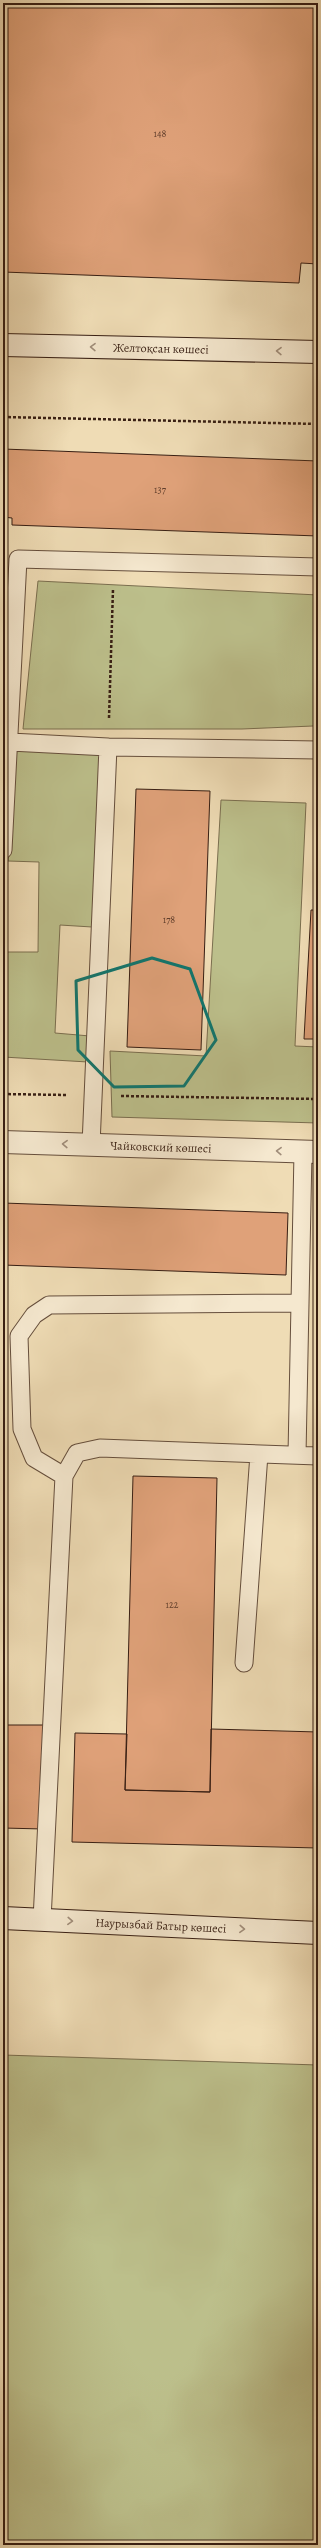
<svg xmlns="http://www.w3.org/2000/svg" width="321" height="2548" font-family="Alegreya,serif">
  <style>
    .green { fill: #bcbf8b; stroke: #7a6e4f }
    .building { fill: #dfa179; stroke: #371e13 }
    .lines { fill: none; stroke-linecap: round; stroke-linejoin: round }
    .service-casing { stroke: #654e3c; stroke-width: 19 }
    .minor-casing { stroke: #654e3c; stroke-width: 24 }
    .secondary-casing { stroke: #371e13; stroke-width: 24 }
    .path { stroke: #371e13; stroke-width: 2.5; stroke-dasharray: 3 2; stroke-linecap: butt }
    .service { stroke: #f5e8cf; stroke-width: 17 }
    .minor { stroke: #f5e8cf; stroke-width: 22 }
    .secondary { stroke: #f5e8cf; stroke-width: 22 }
    .oneway { stroke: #a08d7a }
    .marked { fill: none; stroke: #0f766e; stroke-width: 3; stroke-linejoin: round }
    .labels { text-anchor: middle; stroke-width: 3; stroke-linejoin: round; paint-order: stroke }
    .number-label { font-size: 10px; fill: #613f2c }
    .street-label { font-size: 12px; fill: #371e13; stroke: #f5e8cf }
  </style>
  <rect width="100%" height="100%" fill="#efdcb5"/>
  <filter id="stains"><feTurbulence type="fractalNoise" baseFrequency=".005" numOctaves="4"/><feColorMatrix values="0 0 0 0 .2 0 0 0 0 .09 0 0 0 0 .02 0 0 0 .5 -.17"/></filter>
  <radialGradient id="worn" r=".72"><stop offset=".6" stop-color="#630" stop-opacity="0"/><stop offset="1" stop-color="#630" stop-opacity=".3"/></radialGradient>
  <path class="green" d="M38,581l280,14v128l-5,3 -71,3h-219z
    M17,748l85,5 -10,174 -32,-2 -5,108 35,3 -2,26 -85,-5 4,-105h31l1,-90 -31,-1z
    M221,800l85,3 -11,243 23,1v76l-206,-6 -2,-66 96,5z
    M3,2055l315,10v480h-315z"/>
  <path class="building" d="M3,3h315v261l-17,-1 -2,20 -296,-11z
    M3,449l315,12v75l-306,-11v-7l-9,-1z
    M136,789l74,2 -9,259 -74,-3z
    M311,910h7v129h-14z
    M3,1203l285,10 -2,62 -283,-10z
    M133,1476l84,2 -7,314 -85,-2z
    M3,1725h43l-3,104 -40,-1z
    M211,1729l107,3v116l-246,-6 3,-109 52,1 -2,56 85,2z"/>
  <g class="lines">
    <defs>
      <path id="service" d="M10,742l98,5 -17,398
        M108,747l210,3
        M3,850l15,-291 300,8
        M297,1455l6,-303
        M64,1476l-30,-18 -12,-29 -3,-93 15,-21 15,-10 251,-2
        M244,1663l15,-209
        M42,1920l22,-444 13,-23 23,-5 218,8"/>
      <g id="minor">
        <path id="s1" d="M3,1142l315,10"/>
      </g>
      <g id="secondary">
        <path id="s2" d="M3,345l315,7"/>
        <path id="s3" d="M3,1918l315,15"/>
      </g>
    </defs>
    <use href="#service" class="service-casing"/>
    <use href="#minor" class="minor-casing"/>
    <use href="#secondary" class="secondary-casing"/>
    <path class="path" d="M3,417l315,7
      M109,718l4,-129
      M3,1094l63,1
      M121,1096l197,3"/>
    <use href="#service" class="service"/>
    <use href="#minor" class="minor"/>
    <use href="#secondary" class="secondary"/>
  </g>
  <defs><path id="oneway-chevron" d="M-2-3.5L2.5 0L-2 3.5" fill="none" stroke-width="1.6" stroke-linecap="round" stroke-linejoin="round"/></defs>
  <g class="oneway">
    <use href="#oneway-chevron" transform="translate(93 347) rotate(-179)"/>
    <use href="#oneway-chevron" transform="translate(279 351) rotate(-179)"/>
    <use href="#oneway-chevron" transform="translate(65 1144) rotate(-178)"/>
    <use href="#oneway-chevron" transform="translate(279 1151) rotate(-178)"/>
    <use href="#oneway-chevron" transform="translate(70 1921) rotate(3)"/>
    <use href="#oneway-chevron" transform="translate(242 1929) rotate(3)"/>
  </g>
  <path class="marked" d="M152,958l38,11 26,71 -32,46 -70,1 -36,-37 -2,-69z"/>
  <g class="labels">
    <g class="number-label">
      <text x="160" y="137">148</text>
      <text x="160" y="493">137</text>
      <text x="169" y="923">178</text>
      <text x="172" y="1608">122</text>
    </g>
    <g class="street-label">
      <text dy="4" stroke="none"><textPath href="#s2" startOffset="158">Желтоқсан көшесі</textPath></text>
      <text dy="4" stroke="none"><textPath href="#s1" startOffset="158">Чайковский көшесі</textPath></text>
      <text dy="4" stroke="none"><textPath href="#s3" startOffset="158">Наурызбай Батыр көшесі</textPath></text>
    </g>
  </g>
  <rect width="321" height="2548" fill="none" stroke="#efdcb5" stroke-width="16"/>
  <rect x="4" y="4" width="313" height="2540" fill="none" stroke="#371e13" stroke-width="2"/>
  <rect x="8" y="8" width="305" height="2532" fill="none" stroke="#371e13"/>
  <rect width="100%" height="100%" filter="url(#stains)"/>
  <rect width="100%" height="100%" fill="url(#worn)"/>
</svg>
